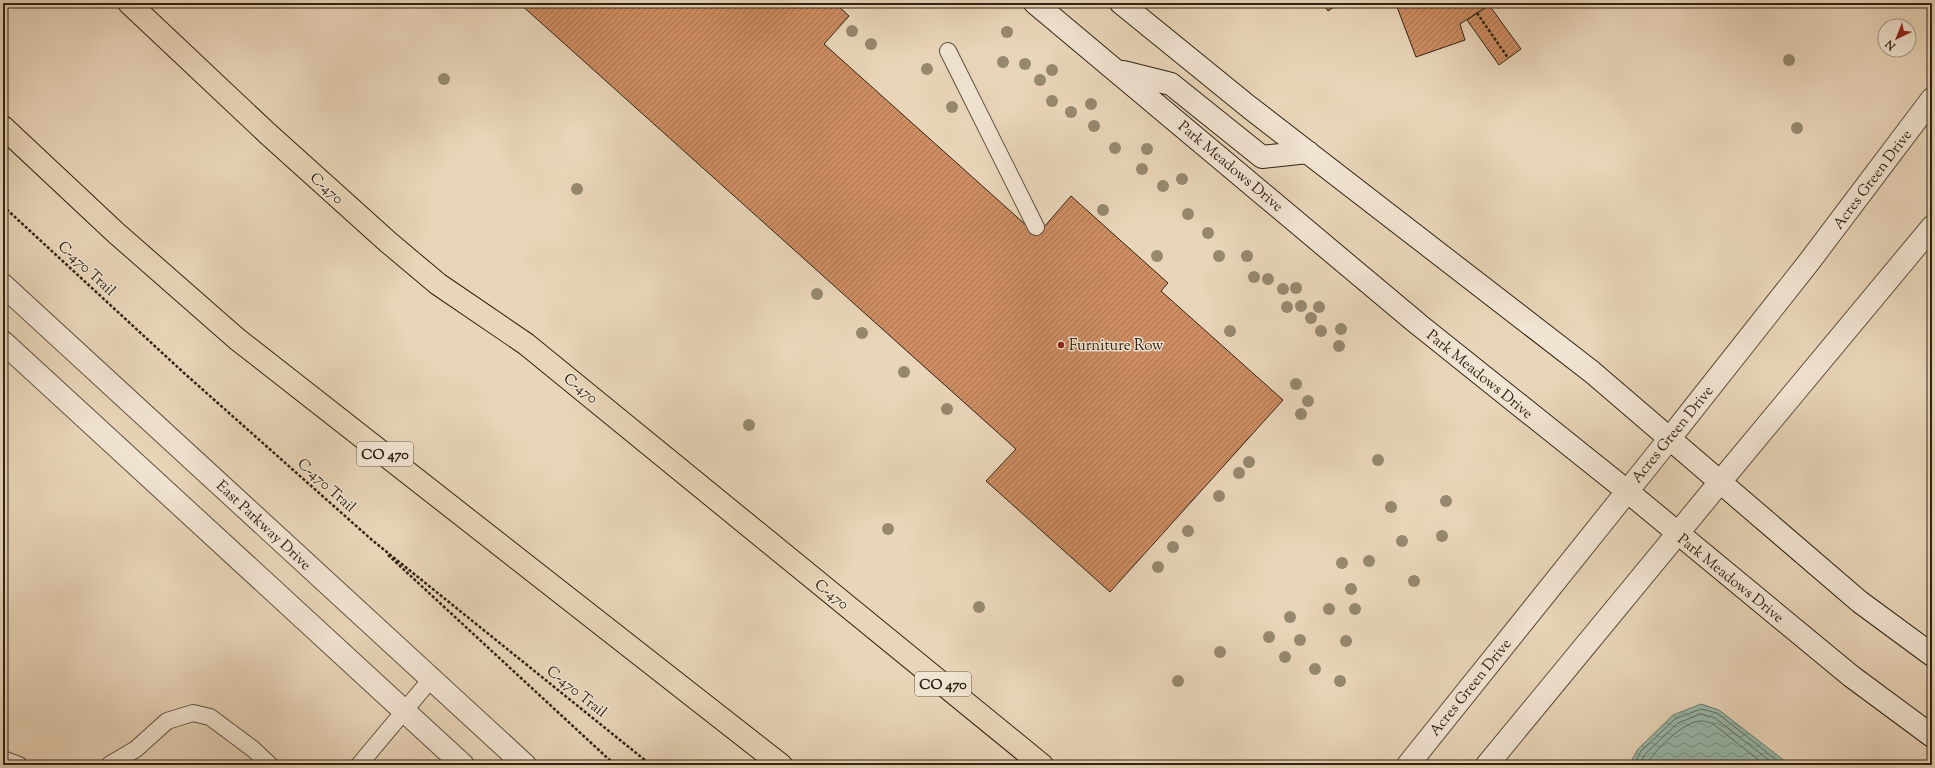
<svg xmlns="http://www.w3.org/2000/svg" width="1935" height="768" font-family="'Sorts Mill Goudy',serif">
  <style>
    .water { fill: url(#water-waves); stroke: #6e7d6f }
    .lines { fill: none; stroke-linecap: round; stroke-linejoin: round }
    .shore { stroke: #646e60; stroke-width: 1 }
    .building { fill: url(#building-hatch); stroke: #302314 }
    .service-casing { stroke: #5e503d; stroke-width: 18 }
    .minor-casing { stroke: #5e503d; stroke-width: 24 }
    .tertiary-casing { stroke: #5e503d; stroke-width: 24 }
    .secondary-casing { stroke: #302314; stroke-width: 24 }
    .motorway-casing { stroke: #302314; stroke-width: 24 }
    .path { stroke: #302314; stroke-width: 2.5; stroke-dasharray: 3 2; stroke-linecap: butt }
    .service { stroke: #f1e4d2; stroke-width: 16 }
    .minor { stroke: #f1e4d2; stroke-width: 22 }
    .tertiary { stroke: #f1e4d2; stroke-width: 22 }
    .secondary { stroke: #f1e4d2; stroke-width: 22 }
    .motorway { stroke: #e9d5b9; stroke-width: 22 }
    .tree { fill: #96886f }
    .poi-dot { fill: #8f2418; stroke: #f1e4d2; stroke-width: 1.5 }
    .labels { text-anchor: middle; stroke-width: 3; stroke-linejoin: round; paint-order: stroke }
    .shield { fill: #f1e4d2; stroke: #6a5d4d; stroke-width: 1 }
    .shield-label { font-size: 14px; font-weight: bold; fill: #302314 }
    .street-label { font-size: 15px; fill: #302314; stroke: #f1e4d2 }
    .poi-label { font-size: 15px; fill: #302314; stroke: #f1e4d2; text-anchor: start }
  </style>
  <defs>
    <pattern id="water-waves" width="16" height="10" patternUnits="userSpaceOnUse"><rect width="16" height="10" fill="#98b9ab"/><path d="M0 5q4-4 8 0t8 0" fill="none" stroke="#7c968a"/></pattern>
    <pattern id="building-hatch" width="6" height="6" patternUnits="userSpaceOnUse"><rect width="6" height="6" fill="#ce8d63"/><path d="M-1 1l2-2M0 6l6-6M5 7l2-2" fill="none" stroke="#a87350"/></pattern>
  </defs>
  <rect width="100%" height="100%" fill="#e9d5b9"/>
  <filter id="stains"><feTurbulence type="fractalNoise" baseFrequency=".005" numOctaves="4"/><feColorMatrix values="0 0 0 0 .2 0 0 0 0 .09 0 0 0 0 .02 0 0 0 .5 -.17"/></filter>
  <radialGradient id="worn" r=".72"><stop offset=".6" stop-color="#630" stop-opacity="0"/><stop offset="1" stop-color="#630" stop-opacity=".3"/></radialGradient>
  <path class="water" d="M1701,704l18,6 71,55h-161l9,-16 35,-34z"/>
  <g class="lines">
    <path class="shore" d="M1634,765l7,-14 34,-32 26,-10 16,4 66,52
      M1639,765l6,-11 33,-31 23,-9 14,4 60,47
      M1646,765c8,-14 39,-46 57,-44 3,0 6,2 9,2l53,42"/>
  </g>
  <path class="building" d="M519,3h316l14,13 -25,28 213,191 34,-39 97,87 -7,8 122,109 -173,192 -124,-111 30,-32z
    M1322,3h18l-12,8z
    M1401,3h108l-20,2 -29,19 5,16 -49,17 -19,-50 6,-1z
    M1489,5l32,44 -22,16 -32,-45z"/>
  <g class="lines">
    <defs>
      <path id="service" d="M948,51l88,176
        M3,759l16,6
        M109,765l27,-16 31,-28 26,-8 17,4 43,32 17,16
        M359,765l72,-86"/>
      <path id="minor" d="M1670,438l139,-176 123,-163
        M1720,482l212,-255"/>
      <path id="tertiary" d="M3,285l522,480
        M3,342l460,423
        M1408,765l262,-327
        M1487,765l233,-283"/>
      <path id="secondary" d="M1035,3l383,321 209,167 224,185 81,60
        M1121,3l128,104 343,265 268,230 72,53
        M1123,72l48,12 91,73 46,-5"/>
      <path id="motorway" d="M129,3l138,130 121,109 50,42 88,60 516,421
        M3,127l112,105 122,107 544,426"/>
    </defs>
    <use href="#service" class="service-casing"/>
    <use href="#minor" class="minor-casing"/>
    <use href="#tertiary" class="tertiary-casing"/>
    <use href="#secondary" class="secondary-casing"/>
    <use href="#motorway" class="motorway-casing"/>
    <path class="path" d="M1477,13l31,45
      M3,206l181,167 188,167 279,225
      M388,555l227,210"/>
    <use href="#service" class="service"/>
    <use href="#minor" class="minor"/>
    <use href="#tertiary" class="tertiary"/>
    <use href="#secondary" class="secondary"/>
    <use href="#motorway" class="motorway"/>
  </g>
  <g class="tree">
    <circle cx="852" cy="31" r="6"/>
    <circle cx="1007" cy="32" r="6"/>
    <circle cx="871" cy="44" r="6"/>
    <circle cx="1789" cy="60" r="6"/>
    <circle cx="1003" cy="62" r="6"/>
    <circle cx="1025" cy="64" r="6"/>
    <circle cx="927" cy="69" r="6"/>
    <circle cx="1052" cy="70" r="6"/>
    <circle cx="444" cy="79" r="6"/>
    <circle cx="1040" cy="80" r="6"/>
    <circle cx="1052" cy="101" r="6"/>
    <circle cx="1091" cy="104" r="6"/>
    <circle cx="952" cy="107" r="6"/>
    <circle cx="1071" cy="112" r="6"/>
    <circle cx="1094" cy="126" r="6"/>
    <circle cx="1797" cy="128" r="6"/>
    <circle cx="1115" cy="148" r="6"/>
    <circle cx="1147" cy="149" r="6"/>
    <circle cx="1142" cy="169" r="6"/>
    <circle cx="1182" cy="179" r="6"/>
    <circle cx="1163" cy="186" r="6"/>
    <circle cx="577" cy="189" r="6"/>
    <circle cx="1103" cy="210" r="6"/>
    <circle cx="1188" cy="214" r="6"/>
    <circle cx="1208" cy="233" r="6"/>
    <circle cx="1157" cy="256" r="6"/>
    <circle cx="1219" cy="256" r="6"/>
    <circle cx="1247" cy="256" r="6"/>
    <circle cx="1254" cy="277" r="6"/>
    <circle cx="1268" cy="279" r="6"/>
    <circle cx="1296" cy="288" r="6"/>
    <circle cx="1283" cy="289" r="6"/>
    <circle cx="817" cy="294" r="6"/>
    <circle cx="1301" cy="306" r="6"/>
    <circle cx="1287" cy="307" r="6"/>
    <circle cx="1319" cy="307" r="6"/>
    <circle cx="1311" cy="318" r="6"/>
    <circle cx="1341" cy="329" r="6"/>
    <circle cx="1230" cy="331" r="6"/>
    <circle cx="1321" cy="331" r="6"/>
    <circle cx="862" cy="333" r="6"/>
    <circle cx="1339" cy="346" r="6"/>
    <circle cx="904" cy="372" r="6"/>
    <circle cx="1296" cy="384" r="6"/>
    <circle cx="1308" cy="401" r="6"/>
    <circle cx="947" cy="409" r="6"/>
    <circle cx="1301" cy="414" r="6"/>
    <circle cx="749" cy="425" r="6"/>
    <circle cx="1378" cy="460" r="6"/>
    <circle cx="1249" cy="462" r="6"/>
    <circle cx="1239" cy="473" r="6"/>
    <circle cx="1219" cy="496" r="6"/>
    <circle cx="1446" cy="501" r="6"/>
    <circle cx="1391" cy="507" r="6"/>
    <circle cx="888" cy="529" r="6"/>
    <circle cx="1188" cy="531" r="6"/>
    <circle cx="1442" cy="536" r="6"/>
    <circle cx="1402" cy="541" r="6"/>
    <circle cx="1173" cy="547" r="6"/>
    <circle cx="1369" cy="561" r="6"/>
    <circle cx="1342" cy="563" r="6"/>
    <circle cx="1158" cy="567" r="6"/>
    <circle cx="1414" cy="581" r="6"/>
    <circle cx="1351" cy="589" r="6"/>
    <circle cx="979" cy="607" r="6"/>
    <circle cx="1329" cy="609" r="6"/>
    <circle cx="1355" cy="609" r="6"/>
    <circle cx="1290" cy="617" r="6"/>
    <circle cx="1269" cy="637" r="6"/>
    <circle cx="1300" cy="640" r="6"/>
    <circle cx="1346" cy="641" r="6"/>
    <circle cx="1220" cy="652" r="6"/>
    <circle cx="1285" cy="657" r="6"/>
    <circle cx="1315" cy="669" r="6"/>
    <circle cx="1178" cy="681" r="6"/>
    <circle cx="1340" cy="681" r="6"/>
  </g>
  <circle class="poi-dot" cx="1061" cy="345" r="4"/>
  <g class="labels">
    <g class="shield">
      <rect x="357" y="442" width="56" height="24" rx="3"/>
      <rect x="915" y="672" width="56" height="24" rx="3"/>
    </g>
    <g class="shield-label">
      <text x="385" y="459">CO 470</text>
      <text x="943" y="689">CO 470</text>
    </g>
    <g class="street-label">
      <text transform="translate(1231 166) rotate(40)" y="5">Park Meadows Drive</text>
      <text transform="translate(1872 179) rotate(-53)" y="5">Acres Green Drive</text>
      <text transform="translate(327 188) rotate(42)" y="5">C-470</text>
      <text transform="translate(87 268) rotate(43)" y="5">C-470 Trail</text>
      <text transform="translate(1480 374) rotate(39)" y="5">Park Meadows Drive</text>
      <text transform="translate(581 388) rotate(39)" y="5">C-470</text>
      <text transform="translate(1672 434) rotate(-51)" y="5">Acres Green Drive</text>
      <text transform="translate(327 485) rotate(42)" y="5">C-470 Trail</text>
      <text transform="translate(264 525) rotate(43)" y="5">East Parkway Drive</text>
      <text transform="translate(1731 578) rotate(39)" y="5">Park Meadows Drive</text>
      <text transform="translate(832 594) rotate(39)" y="5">C-470</text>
      <text transform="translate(1470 687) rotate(-51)" y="5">Acres Green Drive</text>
      <text transform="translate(577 691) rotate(39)" y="5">C-470 Trail</text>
    </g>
    <g class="poi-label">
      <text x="1069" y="350">Furniture Row</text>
    </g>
  </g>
  <rect width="1935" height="768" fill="none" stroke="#e9d5b9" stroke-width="16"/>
  <rect x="4" y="4" width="1927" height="760" fill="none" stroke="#302314" stroke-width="2"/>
  <rect x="8" y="8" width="1919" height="752" fill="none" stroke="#302314"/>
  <g transform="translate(1897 38) rotate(223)"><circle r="19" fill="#f1e4d2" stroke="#a49786"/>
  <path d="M0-3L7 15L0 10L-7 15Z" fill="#8f2418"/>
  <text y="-6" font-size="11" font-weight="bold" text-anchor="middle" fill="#302314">N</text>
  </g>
  <rect width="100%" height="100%" filter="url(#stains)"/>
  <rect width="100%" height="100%" fill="url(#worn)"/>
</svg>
